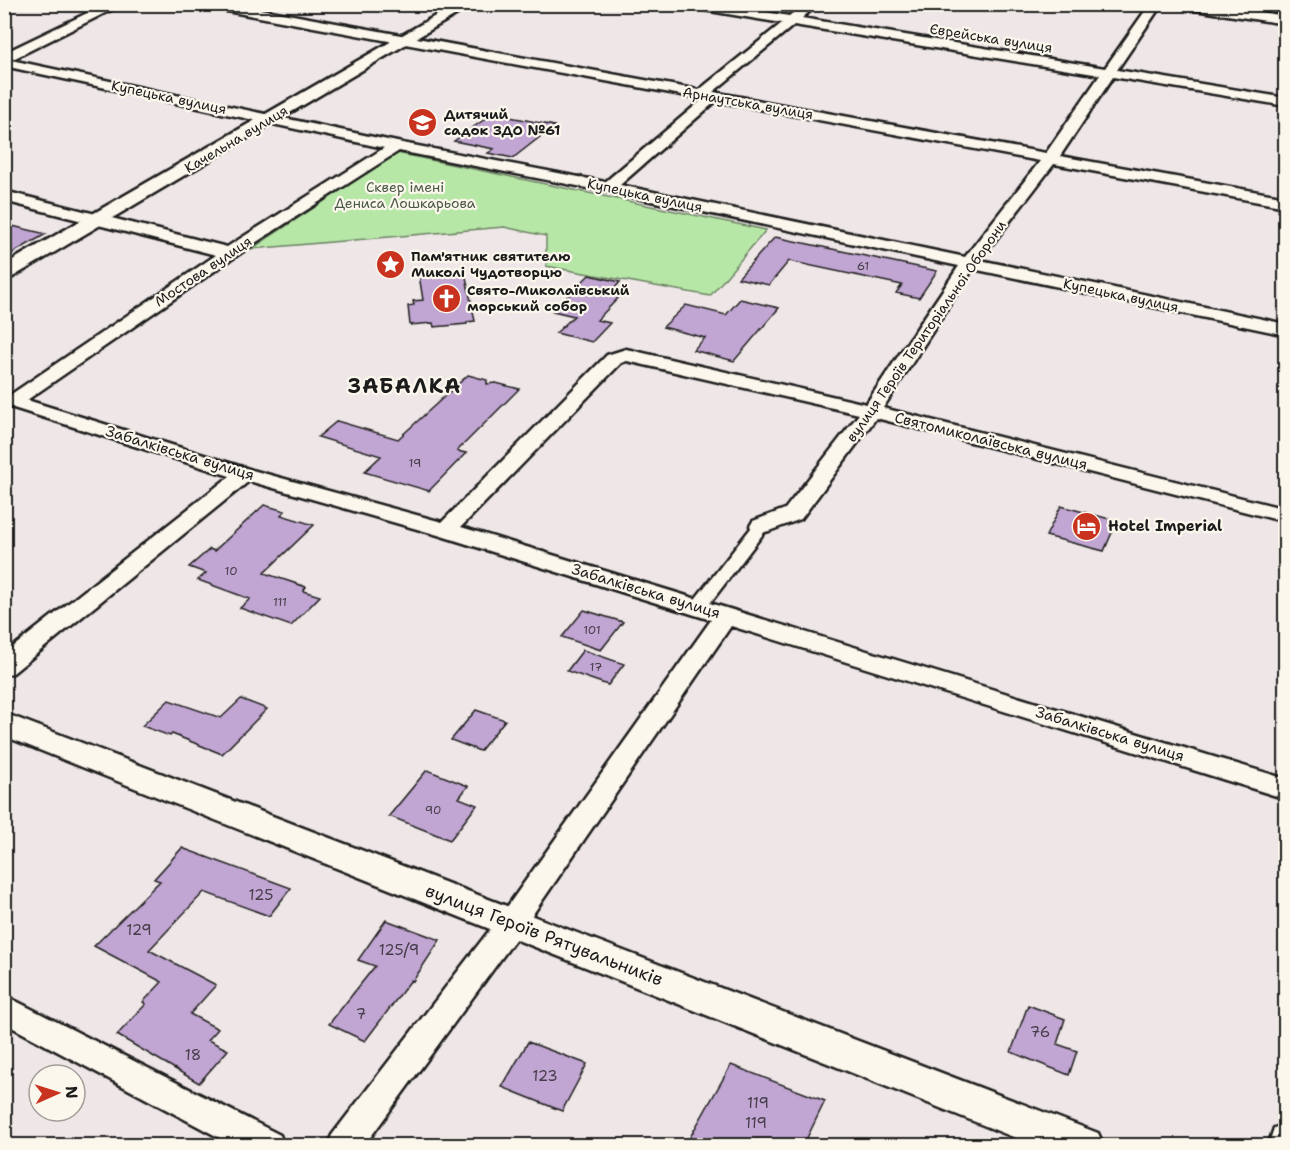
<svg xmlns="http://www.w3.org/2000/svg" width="1290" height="1150" font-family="'Shantell Sans',sans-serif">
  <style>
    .green { fill: #b7e7a7; stroke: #6a8262; stroke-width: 1.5 }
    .building { fill: #c1a5d2; stroke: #1c1c1c; stroke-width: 1.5 }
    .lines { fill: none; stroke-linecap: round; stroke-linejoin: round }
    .pedestrian-casing { stroke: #1c1c1c; stroke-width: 5 }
    .minor-casing { stroke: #1c1c1c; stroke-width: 5 }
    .tertiary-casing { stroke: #1c1c1c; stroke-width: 5 }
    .pedestrian { fill: #fbf7ec; fill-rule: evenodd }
    .minor { fill: #fbf7ec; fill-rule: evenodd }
    .tertiary { fill: #fbf7ec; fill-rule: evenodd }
    .labels { text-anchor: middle; stroke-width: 4.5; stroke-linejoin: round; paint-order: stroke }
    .number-label { font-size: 12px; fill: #453e4a }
    .far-street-label { font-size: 14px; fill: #1c1c1c; stroke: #fbf7ec }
    .far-poi-label { font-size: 14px; font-weight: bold; fill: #1c1c1c; stroke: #fbf7ec; text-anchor: start }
    .far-park-label { font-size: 14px; fill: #4a5946; stroke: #fbf7ec }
    .street-label { font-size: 15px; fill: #1c1c1c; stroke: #fbf7ec }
    .poi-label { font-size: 15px; font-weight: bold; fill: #1c1c1c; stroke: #fbf7ec; text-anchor: start }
    .near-number-label { font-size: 15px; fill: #453e4a }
    .near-street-label { font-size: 18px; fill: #1c1c1c; stroke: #fbf7ec }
    .district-label { font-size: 21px; font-weight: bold; letter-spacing: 1.5px; fill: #1c1c1c; stroke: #fbf7ec }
  </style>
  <rect width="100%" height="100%" fill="#efe7e7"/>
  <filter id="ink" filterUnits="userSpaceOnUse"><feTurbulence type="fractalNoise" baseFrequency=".0167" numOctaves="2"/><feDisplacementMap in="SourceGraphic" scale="12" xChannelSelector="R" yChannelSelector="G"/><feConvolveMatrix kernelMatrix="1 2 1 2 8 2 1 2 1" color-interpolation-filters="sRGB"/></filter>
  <g filter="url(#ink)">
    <path class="green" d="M397,153l369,77 -56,66 -164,-30v-30l-42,-9 -253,22z"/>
    <path class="building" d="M492,114l34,6 28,6 -41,32 -25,-5 6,-4 -40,-8z
      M4,224l42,10 -42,24z
      M775,237l162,34 -18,27 -23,-5 6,-8 -113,-24 -20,24 -31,-7z
      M454,270v3l11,-1 10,49 -8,1v2l-33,3 -1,-4 -23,2 -2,-19 6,-1 -1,-4 10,-1 -4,-25z
      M589,275l31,7 -6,7 11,2 -28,29 13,3 -18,19 -36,-9 18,-17 -21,-5z
      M740,299l39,9 -45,53 -41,-11 12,-12 -42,-11 23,-22 40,10z
      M468,375l19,5v4l9,-1 23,6 -62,62 9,2 -37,38 -65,-19 17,-16 -63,-19 19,-16 61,18z
      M264,505l21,6 -4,4 33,10 -50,48 42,14 -3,4 17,5 -29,30 -51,-18 10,-9 -52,-19 8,-7 -17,-6 21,-18 4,2z
      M1061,506l56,15 -13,30 -58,-15z
      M584,610l39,12 -22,28 -39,-13z
      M583,650l41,14 -16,21 -41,-14z
      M241,699l26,10 -45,45 -50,-20 -2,2 -28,-10 27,-26 52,18z
      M476,710l29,10 -25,31 -29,-11z
      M427,770l41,16 -9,12 18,7 -27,35 -61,-24z
      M182,848l109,40 -22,28 -65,-24 -55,58 67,35 -26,29 28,15 -10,11 20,10 -29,33 -82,-48 29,-31 -3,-2 19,-20 -68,-36 66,-65 -6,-2z
      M386,920l54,20 -27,41 -2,-1 -46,61 -36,-17 46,-58 -17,-6z
      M1028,1005l37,14 -8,25 20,7 -8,24 -58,-23z
      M528,1042l59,22 -25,47 -60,-24z
      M731,1065l94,36 -22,45h-118z"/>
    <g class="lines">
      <defs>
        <path id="pedestrian" d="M761,521l8,5 -65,85h-12l-2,-4 2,-4 63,-80z"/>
        <path id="minor" d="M106,4h17l-112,56 386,82 208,40 98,-83 -493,-91 -6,-4h29l466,86 83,-67 -90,-15 -6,-4h31l72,12 15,-12h14l-16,14 303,50 45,-64h12l-45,66 169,28v8l-173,-29 -53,79 226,41v10l-232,-43 -74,96 306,64v11l-313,-66 -90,139 403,101v13l-410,-104 -75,101 -32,12 -8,2 -8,-2 -3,-5 3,-5 32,-12 74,-95 -232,-53 -6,2 -160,164 825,252v20l-555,-173 -209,304 -158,216h-36l4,-11 170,-221 209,-294 -273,-85 -189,-54 -236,192 -9,2v-21l226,-178 -226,-71v-12l6,2 206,-140 -212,-54v-10l223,56 157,-99 -380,-82v-13zM794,25l306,50 -54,78 -333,-61zM716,101l324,60 -75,96 -345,-72zM399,151l209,41 351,74 -93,138 -240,-55 -19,6 -165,167 -190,-52 -225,-70 231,-159z
          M1176,4h33l77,12v8l-104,-16z
          M4,995l276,140 4,11h-49l-231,-123z
          M1286,1124v22h-18l6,-18z"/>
        <path id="tertiary" d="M456,4h18l-463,274 -7,2v-15z
          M4,713l1094,420 6,13h-68l-1032,-410z"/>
      </defs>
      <use href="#pedestrian" class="pedestrian-casing"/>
      <use href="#minor" class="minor-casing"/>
      <use href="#tertiary" class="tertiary-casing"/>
      <use href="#pedestrian" class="pedestrian"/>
      <use href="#minor" class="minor"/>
      <use href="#tertiary" class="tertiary"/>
    </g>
  </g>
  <defs>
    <symbol id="school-disc" viewBox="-11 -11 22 22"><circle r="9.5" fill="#c8321e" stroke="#fbf7ec"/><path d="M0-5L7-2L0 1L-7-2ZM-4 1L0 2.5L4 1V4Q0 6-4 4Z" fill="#fff"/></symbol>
    <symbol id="sight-disc" viewBox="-11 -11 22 22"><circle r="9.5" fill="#c8321e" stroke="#fbf7ec"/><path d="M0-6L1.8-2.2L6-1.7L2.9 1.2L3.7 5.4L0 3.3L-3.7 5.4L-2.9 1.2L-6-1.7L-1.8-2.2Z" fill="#fff"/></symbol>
    <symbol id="church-disc" viewBox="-11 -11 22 22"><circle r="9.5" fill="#c8321e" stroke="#fbf7ec"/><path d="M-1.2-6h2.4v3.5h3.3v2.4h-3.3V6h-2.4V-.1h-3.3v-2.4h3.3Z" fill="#fff"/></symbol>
    <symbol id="hotel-disc" viewBox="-11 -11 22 22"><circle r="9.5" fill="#c8321e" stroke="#fbf7ec"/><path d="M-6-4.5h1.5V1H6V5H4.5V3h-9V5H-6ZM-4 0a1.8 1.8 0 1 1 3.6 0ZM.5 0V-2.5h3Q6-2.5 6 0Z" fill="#fff"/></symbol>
  </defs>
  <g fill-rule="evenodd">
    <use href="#school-disc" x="406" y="106" width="33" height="33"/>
    <use href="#sight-disc" x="374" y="248" width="33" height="33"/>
    <use href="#church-disc" x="430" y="282" width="33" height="33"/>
    <use href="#hotel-disc" x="1070" y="510" width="33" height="33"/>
  </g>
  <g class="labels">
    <g class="number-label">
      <text x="863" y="270">61</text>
      <text x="415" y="467">19</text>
      <text x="231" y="575">10</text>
      <text x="280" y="606">111</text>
      <text x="592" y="634">101</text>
      <text x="596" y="671">17</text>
      <text x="433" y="814">90</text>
    </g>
    <g class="far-street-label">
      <text transform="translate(991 38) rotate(9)" y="5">Єврейська вулиця</text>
      <text transform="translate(169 97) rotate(12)" y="5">Купецька вулиця</text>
      <text transform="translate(748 103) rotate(10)" y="5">Арнаутська вулиця</text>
      <text transform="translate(236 139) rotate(-31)" y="5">Качельна вулиця</text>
      <text transform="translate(645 195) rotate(12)" y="5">Купецька вулиця</text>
      <text transform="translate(203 271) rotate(-34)" y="5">Мостова вулиця</text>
      <text transform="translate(1121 295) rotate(12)" y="5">Купецька вулиця</text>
      <text transform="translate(926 331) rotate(-55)" y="5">вулиця Героїв Територіальної Оборони</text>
    </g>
    <g class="far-poi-label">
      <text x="444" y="119">Дитячий<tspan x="444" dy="16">садок ЗДО №61</tspan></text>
      <text x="411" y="261">Пам'ятник святителю<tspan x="411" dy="16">Миколі Чудотворцю</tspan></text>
      <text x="467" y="295">Свято-Миколаївський<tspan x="467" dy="16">морський собор</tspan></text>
    </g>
    <g class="far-park-label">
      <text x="405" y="192">Сквер імені<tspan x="405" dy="16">Дениса Лошкарьова</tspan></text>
    </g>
    <g class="street-label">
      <text transform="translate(991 441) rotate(14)" y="5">Святомиколаївська вулиця</text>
      <text transform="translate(180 453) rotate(17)" y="5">Забалківська вулиця</text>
      <text transform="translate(646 591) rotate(17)" y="5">Забалківська вулиця</text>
      <text transform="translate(1110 734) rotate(17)" y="5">Забалківська вулиця</text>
    </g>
    <g class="poi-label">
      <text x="1108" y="531">Hotel Imperial</text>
    </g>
    <g class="near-number-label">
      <text x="261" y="900">125</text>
      <text x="139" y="935">129</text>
      <text x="399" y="955">125/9</text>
      <text x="361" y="1019">7</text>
      <text x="1040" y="1037">76</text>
      <text x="193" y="1060">18</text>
      <text x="545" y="1081">123</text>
      <text x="758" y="1108">119</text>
      <text x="756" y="1128">119</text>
    </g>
    <g class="near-street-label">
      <text transform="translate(544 935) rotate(21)" y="6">вулиця Героїв Рятувальників</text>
    </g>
    <g class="district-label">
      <text x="405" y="393">ЗАБАЛКА</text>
    </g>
  </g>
  <rect width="1290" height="1150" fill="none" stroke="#fbf7ec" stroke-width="24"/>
  <rect x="12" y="12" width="1266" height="1126" fill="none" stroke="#1c1c1c" stroke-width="2" filter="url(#ink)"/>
  <g transform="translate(57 1093) rotate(87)"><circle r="28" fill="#fbf7ec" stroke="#a29f99" stroke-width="1.5"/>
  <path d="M0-4.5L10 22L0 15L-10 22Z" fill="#c8321e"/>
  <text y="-9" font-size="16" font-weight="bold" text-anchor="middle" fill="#1c1c1c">N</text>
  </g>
</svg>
